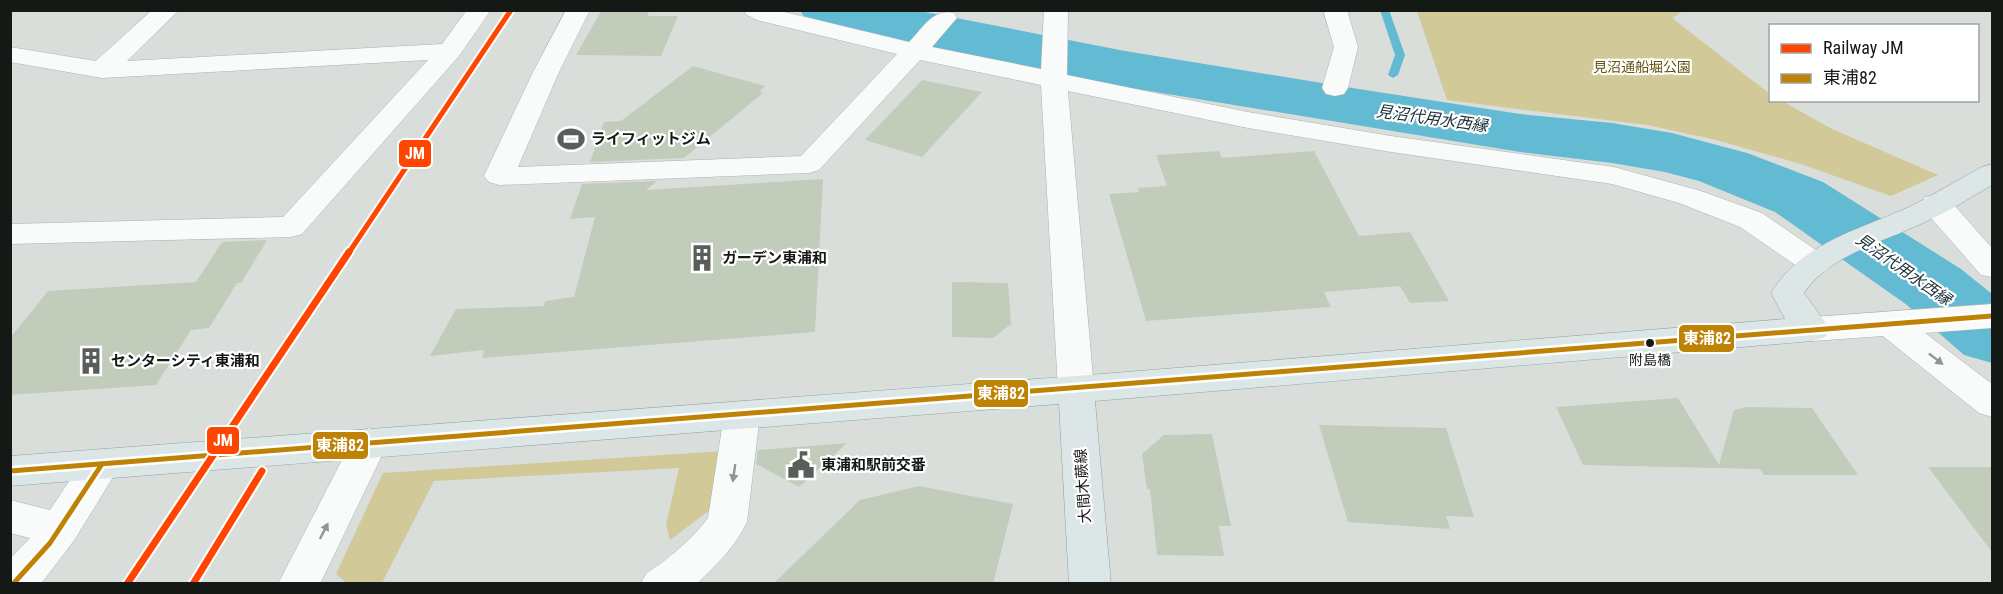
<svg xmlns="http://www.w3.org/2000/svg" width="2003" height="594" font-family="'Roboto Condensed','Noto Sans JP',sans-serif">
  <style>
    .green { fill: #d1c997 }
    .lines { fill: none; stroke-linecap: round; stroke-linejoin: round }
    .stream { fill: #63bad3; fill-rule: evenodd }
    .river { fill: #63bad3; fill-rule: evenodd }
    .building { fill: #c2ccbb }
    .minor-casing { stroke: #aeb2b0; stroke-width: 1 }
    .major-casing { stroke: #8ea2a0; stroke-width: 1 }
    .minor { fill: #f9fafa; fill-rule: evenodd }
    .major { fill: #dce6e6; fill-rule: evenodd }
    .bus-1-casing { stroke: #fff; stroke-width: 10 }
    .bus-1 { stroke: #be8306; stroke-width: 5 }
    .rail-1-far1-casing { stroke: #fff; stroke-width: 9 }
    .rail-1-casing { stroke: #fff; stroke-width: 11 }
    .rail-1-far1 { stroke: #ff4500; stroke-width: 5 }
    .rail-1 { stroke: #ff4500; stroke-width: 7 }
    .oneway { fill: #929593 }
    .bus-dot { fill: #151916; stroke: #fff; stroke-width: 2 }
    .labels { text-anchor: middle; stroke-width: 4.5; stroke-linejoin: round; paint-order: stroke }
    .far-park-label { font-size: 14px; fill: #62550c; stroke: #fff }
    .bus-label { font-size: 14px; fill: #151916; stroke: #fff }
    .poi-label { font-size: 15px; font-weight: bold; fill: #151916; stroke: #fff; text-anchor: start }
    .street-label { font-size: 15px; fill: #151916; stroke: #fff }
    .water-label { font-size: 16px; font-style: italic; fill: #1b2f37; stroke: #fff }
    .line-badge { stroke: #fff; stroke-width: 2 }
    .badge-label { font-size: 16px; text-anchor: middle; font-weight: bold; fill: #fff }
  </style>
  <rect width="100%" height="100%" fill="#d9dedb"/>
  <path class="green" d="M1417,11h266l-11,7 98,76v6l12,1 50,28 106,46 -47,21 -90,-32 -89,-25 -65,-14 -200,-25z
    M725,451l-6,52 -49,37 -4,-15 13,-57 -245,13 -52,102h-35l-11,-9 47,-101z"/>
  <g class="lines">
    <path class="stream" d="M1380,10h9l16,45 -7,20 -5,3 -5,-3 7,-20z"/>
    <path class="river" d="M800,10h115l210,41 221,36 174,27 92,9 60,10 75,20 76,29 138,87 31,25v69l-28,-8 -57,-50 -132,-93 -76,-31 -34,-9 -53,-9 -92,-11 -395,-65 -298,-60 -20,-5z"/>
  </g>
  <path class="building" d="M602,10h48l-3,6h31l-17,40 -85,-1z
    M693,66l72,20 -6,6 4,1 -79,65 -94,4 14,-40 17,-1z
    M922,80l60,12 -60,65 -57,-17z
    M1219,151l3,7 92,-7 45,85 51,-4 39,69 -39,2 -10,-17 -76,6 7,15 -185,14 -37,-127 30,-2 -1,-4 29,-2 -11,-31z
    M823,179l-8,153 -333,26 2,-8 -54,6 26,-47 88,-3 1,-5 29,-4 21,-80 -25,2 12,-35 75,-3 -11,9z
    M267,240l-26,43h-4l-28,45 -18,2 -35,55 -146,10v-57l38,-47 148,-9 26,-40z
    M952,282l56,1 3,41 -18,14 -41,-1z
    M1678,398l41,67 15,-55 13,-3 65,1 46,67h-94l-4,-6 -177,-4 -27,-58z
    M1319,425l127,3 28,89 -28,-1 4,13 -102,-7z
    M1212,434l19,92h-12l5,30 -67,-1 -7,-66h-3l-5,-35 22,-19z
    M847,443l-48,44 -43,-23 2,-14z
    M1928,467h64v85z
    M919,486l94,18 -20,80h-220l87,-84z"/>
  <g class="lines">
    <defs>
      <path id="minor" d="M152,10h27l-52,51 315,-17 25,-34h24l-32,46 -157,178 -11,3 -281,7v-20l273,-7 145,-157 -326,18 -92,-16v-15l86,14z
        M566,10h24l-31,62 -41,95 283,-11 96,-102 -140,-34 -10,-5 -4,-5h33l133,32c13,-13 24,-34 45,-29l3,5 -25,29 109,22 3,-59h24l-1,65 181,37 143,24 223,31 87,24 61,22 64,44 5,7 -5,7 -11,4 -11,-4 -64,-44 -61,-24 -67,-19 -221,-32 -143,-24 -180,-37 26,298 -5,9 -13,4 -13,-4 -5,-9 -17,-304 -121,-25 -101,110 -10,3 -310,12 -10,-3 -5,-6 49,-104z
        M1323,10h24l11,37 -10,41 -4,6 -9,2 -9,-2 -4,-6 12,-41z
        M1936,195l11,2 45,51v29l-11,-2 -56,-64 -4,-7 4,-7z
        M1992,304v24l-67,5 67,51v33l-13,-4 -96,-77 -70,5 -12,-4 -5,-8 5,-8 12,-4z
        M742,401l13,4 5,10 -13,107c-12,25 -30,42 -50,62h-56c7,-16 11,-13 23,-23 16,-12 32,-27 44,-43l16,-103 5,-10z
        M369,428l13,5 6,10 -68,141h-42l78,-151z
        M102,449l14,4 5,11 -46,75 -34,45h-31v-25l20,-21 -20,-5v-33l40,10 38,-57z"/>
      <path id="major" d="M1992,164v21c-21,12 -42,26 -65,36 -40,20 -97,33 -123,72l26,36 -5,8 -12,4 -718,60 16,183h-42l-10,-180 -1049,82v-30l1066,-80 709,-57 -14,-26c30,-50 88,-63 138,-86 25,-12 48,-27 73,-40z"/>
    </defs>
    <use href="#minor" class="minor-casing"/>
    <use href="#major" class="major-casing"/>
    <use href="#minor" class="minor"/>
    <use href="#major" class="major"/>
    <defs>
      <path id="bus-1" d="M10,471l1982,-155
        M13,584l37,-41 52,-79"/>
    </defs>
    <use href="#bus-1" class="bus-1-casing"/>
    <use href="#bus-1" class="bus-1"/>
    <defs>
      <path id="rail-1-far1" d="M348,254l163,-244"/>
      <path id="rail-1" d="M127,584l222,-332
        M193,584l69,-113"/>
    </defs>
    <use href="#rail-1-far1" class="rail-1-far1-casing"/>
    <use href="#rail-1" class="rail-1-casing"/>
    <use href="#rail-1-far1" class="rail-1-far1"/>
    <use href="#rail-1" class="rail-1"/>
  </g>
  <defs><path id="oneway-solid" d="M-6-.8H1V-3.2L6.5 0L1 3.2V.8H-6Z" transform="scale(1.5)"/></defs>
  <g class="oneway">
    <use href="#oneway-solid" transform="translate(1936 359) rotate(38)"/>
    <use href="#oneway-solid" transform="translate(734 473) rotate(98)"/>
    <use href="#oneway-solid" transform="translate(324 531) rotate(-63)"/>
  </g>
  <defs>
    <symbol id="stadium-bare" viewBox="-9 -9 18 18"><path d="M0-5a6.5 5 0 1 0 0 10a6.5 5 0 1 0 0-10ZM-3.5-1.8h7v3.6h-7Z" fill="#5a5e5b" stroke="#fff" stroke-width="2.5" paint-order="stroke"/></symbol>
    <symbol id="building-bare" viewBox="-9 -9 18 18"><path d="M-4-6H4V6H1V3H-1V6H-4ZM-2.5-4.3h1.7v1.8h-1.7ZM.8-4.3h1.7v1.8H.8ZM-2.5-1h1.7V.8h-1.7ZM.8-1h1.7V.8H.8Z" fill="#5a5e5b" stroke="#fff" stroke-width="2.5" paint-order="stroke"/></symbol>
    <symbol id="civic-bare" viewBox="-9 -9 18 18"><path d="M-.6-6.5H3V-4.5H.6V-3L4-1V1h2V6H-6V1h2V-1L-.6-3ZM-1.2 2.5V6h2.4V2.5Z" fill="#5a5e5b" stroke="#fff" stroke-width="2.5" paint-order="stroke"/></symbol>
  </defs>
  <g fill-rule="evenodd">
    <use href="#stadium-bare" x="552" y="120" width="38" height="38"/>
    <use href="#building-bare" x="683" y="239" width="38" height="38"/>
    <use href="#building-bare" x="72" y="342" width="38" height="38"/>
    <use href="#civic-bare" x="782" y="446" width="38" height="38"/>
  </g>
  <circle class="bus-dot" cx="1650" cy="343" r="5"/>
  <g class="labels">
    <g class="far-park-label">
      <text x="1642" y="72">見沼通船堀公園</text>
    </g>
    <g class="bus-label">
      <text x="1650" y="365">附島橋</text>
    </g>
    <g class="poi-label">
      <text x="591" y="144">ライフィットジム</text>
      <text x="722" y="263">ガーデン東浦和</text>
      <text x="111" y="366">センターシティ東浦和</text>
      <text x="821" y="470">東浦和駅前交番</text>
    </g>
    <g class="street-label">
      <text transform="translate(1083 486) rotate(-94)" y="5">大間木蕨線</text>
    </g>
    <g class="water-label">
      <text transform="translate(1432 118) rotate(8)" y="6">見沼代用水西縁</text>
      <text transform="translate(1904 269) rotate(35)" y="6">見沼代用水西縁</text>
    </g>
  </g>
  <g class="line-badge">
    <rect x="398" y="139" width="34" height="29" rx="6" fill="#ff4500"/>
    <rect x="1678" y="324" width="57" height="29" rx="6" fill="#be8306"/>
    <rect x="973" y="379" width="56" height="29" rx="6" fill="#be8306"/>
    <rect x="206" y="426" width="34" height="29" rx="6" fill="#ff4500"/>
    <rect x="312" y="431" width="57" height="29" rx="6" fill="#be8306"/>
  </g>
  <g class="badge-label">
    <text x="415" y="159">JM</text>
    <text x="1707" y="344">東浦82</text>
    <text x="1001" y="399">東浦82</text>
    <text x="223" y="446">JM</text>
    <text x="340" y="451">東浦82</text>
  </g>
  <rect width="2003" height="594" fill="none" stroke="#151916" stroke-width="24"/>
  <rect x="1769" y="24" width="210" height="78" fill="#ffffff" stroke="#a1a3a2" stroke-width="1.5"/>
  <rect x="1781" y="44" width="30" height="9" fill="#ff4500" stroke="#a1a3a2" stroke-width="1.5"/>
  <text x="1823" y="54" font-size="18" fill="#151916">Railway JM</text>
  <rect x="1781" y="74" width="30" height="9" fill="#be8306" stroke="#a1a3a2" stroke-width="1.5"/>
  <text x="1823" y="84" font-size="18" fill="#151916">東浦82</text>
</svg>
